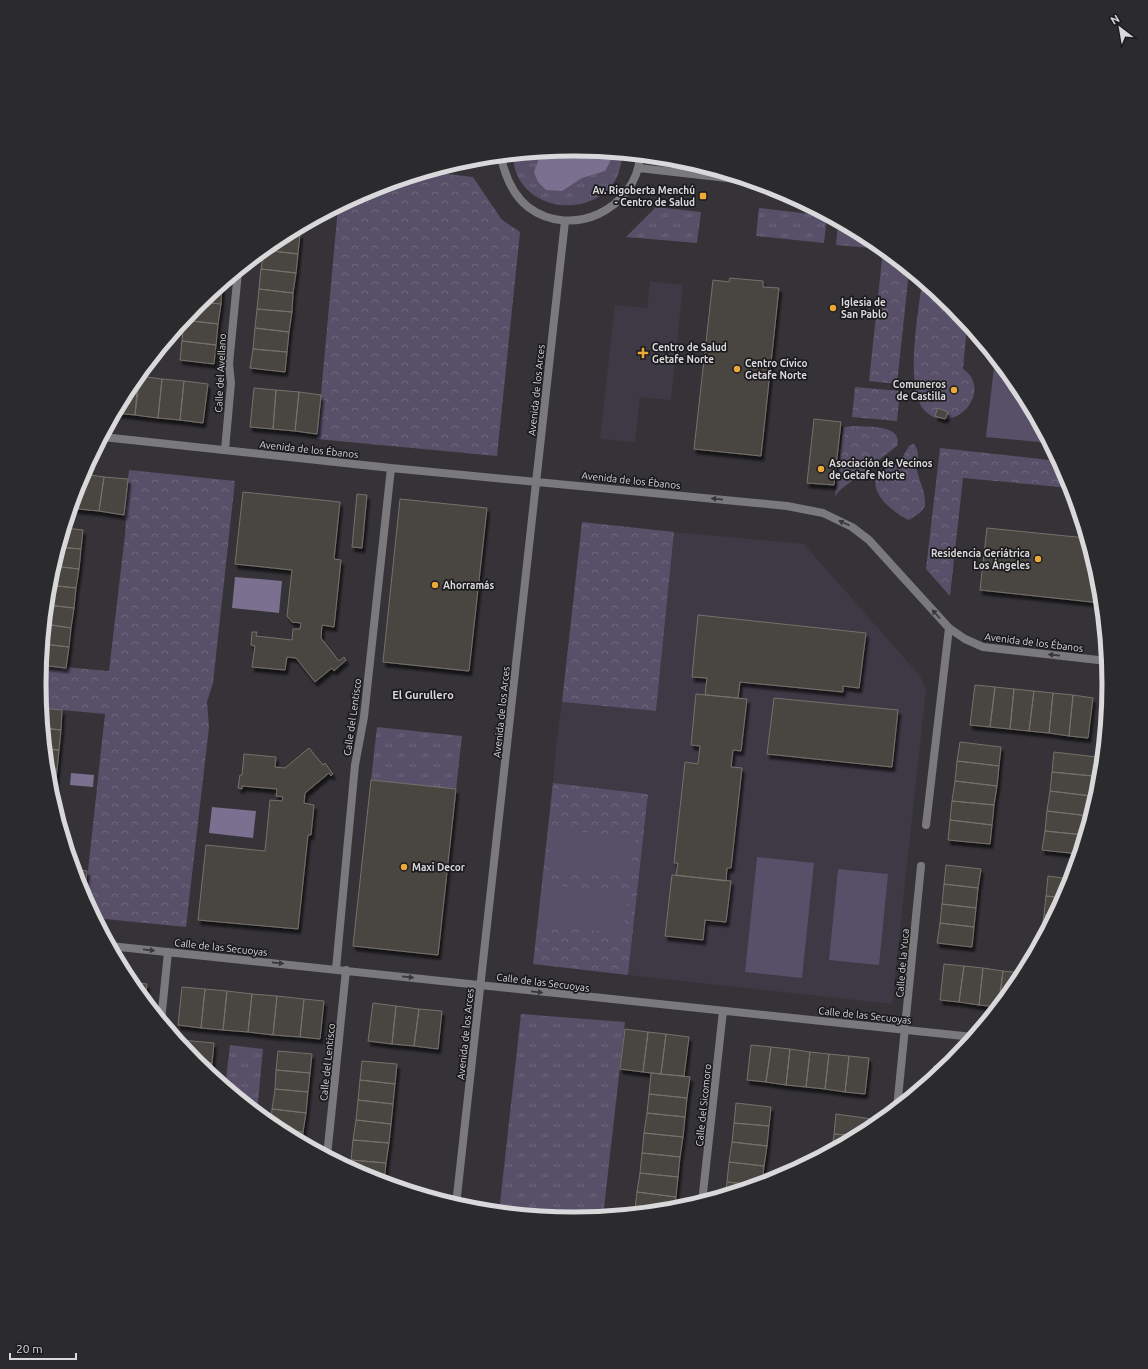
<svg xmlns="http://www.w3.org/2000/svg" width="1148" height="1369" font-family="Ubuntu,sans-serif">
  <style>
    .built { fill: #3d3945 }
    .grass { fill: url(#grass-tufts) }
    .park { fill: url(#park-crowns) }
    .pitch { fill: #585068 }
    .water { fill: #7b708f }
    .building { fill: #494540; stroke: #75716b; filter: url(#shadow) }
    .lines { fill: none; stroke-linecap: round; stroke-linejoin: round }
    .minor { stroke: #7a797c; stroke-width: 8 }
    .tertiary { stroke: #7a797c; stroke-width: 8 }
    .oneway { fill: #38373a }
    .poi-dot { fill: #eca93a; stroke: #1c1b1e; stroke-width: 1.5 }
    .labels { text-anchor: middle; stroke-width: 3.5; stroke-linejoin: round; paint-order: stroke }
    .poi-label { font-size: 10px; font-weight: bold; fill: #d9d8db; stroke: #1c1b1e; text-anchor: start }
    .street-label { font-size: 10px; fill: #d9d8db; stroke: #1c1b1e }
    .neighbourhood-label { font-size: 11px; font-weight: bold; fill: #d9d8db; stroke: #1c1b1e }
    .rim { fill: none; stroke: #d9d8db; stroke-width: 5 }
  </style>
  <defs>
    <pattern id="grass-tufts" width="24" height="20" patternUnits="userSpaceOnUse"><rect width="24" height="20" fill="#585068"/><path d="M3 7l-1-3M5 7V3M7 7l1-3M15 17l-1-3M17 17v-4M19 17l1-3" fill="none" stroke="#6f687d"/></pattern>
    <pattern id="park-crowns" width="20" height="18" patternUnits="userSpaceOnUse"><rect width="20" height="18" fill="#585068"/><path d="M2 6a3 3 0 1 1 6 0M12 15a3 3 0 1 1 6 0" fill="none" stroke="#6f687d"/></pattern>
    <filter id="shadow"><feDropShadow dx="2.5" dy="4.5" stdDeviation="1" flood-color="#0009"/></filter>
  </defs>
  <rect width="100%" height="100%" fill="#353338"/>
  <path class="built" d="M650,281l33,4 -12,115 -31,-3 -5,45 -35,-3 15,-134 32,3z
    M674,532l130,12 116,132 6,13 -34,315 -264,-29 20,-181 -95,-11 3,-38 6,-43 94,9z"/>
  <path class="grass" d="M574,150l49,4c-2,12 -5,25 -13,34 -33,33 -96,17 -97,-33z
    M656,207l45,5 -4,31 -71,-6z
    M759,208l68,8 -3,27 -68,-7z
    M838,222l33,18v8l-35,-3z
    M377,727l85,9 -6,53 -85,-9z
    M521,1014l104,8 -22,195 -29,2 -75,-7z
    M230,1045l33,4 -6,64 -32,-26z"/>
  <path class="park" d="M430,172l43,5 29,43 18,12 -23,224 -180,-17 21,-232 31,-17z
    M883,250l26,21 -12,113 -28,-3z
    M922,281l30,25 15,18 -4,45c32,21 -10,71 -39,41 -20,-21 -5,-101 -2,-129z
    M855,387l45,4 -3,30 -45,-4z
    M853,426c13,1 51,-2 44,20l-57,44 -5,6 8,-69z
    M914,444c8,10 1,17 3,27 3,12 9,22 8,35l-4,6 -12,8c-13,-5 -41,-27 -32,-44 3,-8 15,-8 21,-13 5,-5 8,-13 12,-18z
    M940,448l118,13 13,27 -108,-10 -13,118 -24,-27z
    M129,470l106,11 -22,202 -6,19 2,25 -23,200 -91,-9 -10,-20 20,-184 -64,-6 -2,-24 2,-19 68,6 16,-136 1,-16 -2,-1v-3z
    M582,522l92,10 -18,179 -94,-9z
    M553,783l95,11 -20,181 -95,-11z"/>
  <path class="pitch" d="M995,358l24,29 30,56 -63,-6z
    M551,829l84,9 -5,39 -83,-9z
    M757,857l57,6 -12,115 -57,-6z
    M838,869l50,5 -9,91 -50,-5z
    M544,884l84,11 -5,39 -84,-10z"/>
  <path class="water" d="M574,150l40,4 -9,17 -23,7 -20,13 -16,-1 -8,-8 -4,-10 7,-19z
    M235,577l47,4 -3,32 -47,-5z
    M71,773l23,2 -1,12 -23,-2z
    M212,807l44,4 -3,27 -44,-5z"/>
  <path class="building" d="M290,233l10,1 -2,20 -34,-4 13,-10z
    M264,250l34,4 -2,19 -35,-4z
    M261,269l35,4 -3,20 -34,-4z
    M730,278l33,3v6l16,1 -18,168 -67,-7 19,-169 16,2z
    M222,285l-1,19 -21,-2z
    M259,289l34,4 -1,19 -35,-3z
    M200,302l21,2 -3,20 -34,-4z
    M257,309l35,3 -3,20 -34,-4z
    M184,320l34,4 -2,21 -34,-4z
    M255,328l34,4 -2,20 -34,-3z
    M182,341l34,4 -2,19 -34,-4z
    M253,349l34,3 -2,20 -35,-4z
    M138,376l-3,39 -19,-2 13,-26z
    M140,376l22,3 -4,39 -23,-3z
    M162,379l22,2 -4,39 -22,-2z
    M184,381l24,3 -5,39 -23,-3z
    M254,388l22,2 -3,39 -23,-2z
    M276,390l23,2 -4,39 -22,-2z
    M299,392l22,3 -4,39 -22,-3z
    M938,408l10,4 -3,7 -10,-3z
    M814,419l27,3 -7,63 -27,-2z
    M83,474l21,3 -5,34 -21,-2z
    M82,475l-4,34 -7,-1 9,-28z
    M104,477l24,2 -4,36 -25,-4z
    M243,492l97,10 -6,57 7,1 -7,67 -12,-2 -1,13 18,23 5,-4 2,3 -12,11 -2,-3 -17,14 -19,-24 -9,-1 -2,13 -33,-3 3,-21 -4,-1 1,-13h5l-1,4 36,4 1,-11h7l1,-6 -9,-1 -5,-6 5,-46 -57,-6z
    M357,494l10,1 -5,53 -10,-1z
    M400,499l87,9 -18,163 -86,-9z
    M65,528l18,2 -2,19 -22,-2z
    M987,528l99,10 13,42 2,23 -121,-13z
    M59,547l22,2 -2,20 -25,-3z
    M54,566l25,3 -3,19 -27,-3z
    M49,585l27,3 -2,20 -27,-3z
    M47,605l27,3 -3,20 -26,-4z
    M698,615l168,18 -7,55 -16,-2v6l-103,-10 -2,16 -33,-3 2,-17 -15,-1z
    M45,624l26,4 -2,19 -26,-3z
    M43,644l26,3 -3,21 -25,-3z
    M975,685l20,2 -5,40 -20,-2z
    M995,687l19,2 -4,40 -20,-2z
    M1014,689l20,2 -5,40 -19,-2z
    M1034,691l19,2 -4,40 -20,-2z
    M1053,693l20,2 -4,41 -20,-3z
    M696,694l51,5 -6,52 -8,-1 -2,17 11,1 -11,100h-4l-1,13 -50,-6 2,-12h-4l11,-101 13,2 2,-18 -9,-1z
    M1073,695l20,3 -5,40 -19,-2z
    M774,698l124,12 -6,57 -125,-13z
    M41,708l21,2 -1,20 -18,-2z
    M43,728l18,2 -2,20 -14,-1z
    M960,742l41,5 -2,19 -42,-5z
    M309,748l14,17 2,-2 8,11 -2,2 -2,-3 -24,20 -1,10 10,2 -3,30h-3l-10,94 -100,-9 8,-75 59,6 5,-51 12,1 1,-4 -7,-1 1,-7 -35,-3v3l-4,-1 2,-13h2l2,-21 32,3 -1,10 10,1z
    M45,749l14,1 -2,20 -10,-1z
    M1054,752l42,5 -3,19 -41,-4z
    M957,761l42,5 -2,20 -42,-5z
    M47,769l10,1 -2,19 -6,-1z
    M1052,772l41,4 -2,20 -41,-5z
    M371,780l85,9 -18,166 -85,-9z
    M955,781l42,5 -3,19 -42,-4z
    M49,788l6,1 -1,14 -5,-14z
    M1050,791l41,5 -2,20 -42,-5z
    M952,801l42,4 -2,20 -42,-5z
    M1047,811l42,5 -4,19 -40,-4z
    M950,820l42,5 -2,19 -42,-4z
    M1045,831l40,4 -6,19 -37,-4z
    M946,865l35,4 -3,19 -34,-4z
    M74,869l13,2 -3,26 -4,-8z
    M672,875l59,6 -5,41 -21,-2 -2,20 -38,-4z
    M1048,876l23,3 -7,19 -18,-2z
    M944,884l34,4 -2,20 -34,-4z
    M1046,896l18,2 -10,19 -10,-2z
    M942,904l34,4 -2,19 -34,-4z
    M1044,915l10,2 -10,18h-3z
    M940,923l34,4 -2,20 -35,-4z
    M944,964l20,2 -5,36 -19,-2z
    M964,966l19,2 -4,37 -20,-3z
    M983,968l20,3 -5,36 -19,-2z
    M1003,971l19,2 -3,9 -20,24z
    M129,982l18,2 -2,18z
    M182,987l23,2 -4,39 -23,-3z
    M205,989l22,2 -4,39 -22,-2z
    M227,991l25,3 -4,38 -25,-2z
    M252,994l25,2 -4,39 -25,-3z
    M277,996l27,3 -4,38 -27,-2z
    M304,999l20,2 -4,38 -20,-2z
    M373,1003l23,3 -4,38 -24,-3z
    M396,1006l23,3 -5,37 -22,-2z
    M419,1009l23,2 -4,38 -24,-3z
    M625,1029l23,3 -5,40 -23,-3z
    M648,1032l18,2 -5,40 -18,-2z
    M666,1034l23,3 -5,39 -23,-2z
    M181,1040l33,3 -2,20 -18,-2 -14,-17z
    M751,1045l20,2 -5,35 -19,-2z
    M771,1047l19,2 -4,36 -20,-3z
    M790,1049l20,3 -4,35 -20,-2z
    M278,1051l34,3 -2,19 -34,-3z
    M810,1052l19,2 -4,35 -19,-2z
    M829,1054l20,2 -4,36 -20,-3z
    M849,1056l20,2 -4,36 -20,-2z
    M194,1061l18,2 -1,12 -15,-12z
    M362,1061l35,3 -2,20 -35,-4z
    M934,1066l13,1 -15,12z
    M276,1070l34,3 -2,19 -33,-3z
    M651,1073l39,4 -3,21 -38,-4z
    M360,1080l35,4 -2,20 -35,-4z
    M275,1089l33,3 -2,21 -34,-4z
    M649,1094l38,4 -2,19 -38,-4z
    M358,1100l35,4 -2,20 -35,-4z
    M736,1103l35,4 -2,19 -35,-3z
    M272,1109l34,4 -3,19 -26,-3 -6,-4z
    M647,1113l38,4 -2,20 -39,-4z
    M836,1114l36,5 -2,11 -12,6 -24,-2z
    M356,1120l35,4 -2,19 -36,-3z
    M734,1123l35,3 -2,20 -35,-4z
    M277,1129l26,3 -1,11z
    M644,1133l39,4 -3,20 -38,-4z
    M834,1134l24,2 -26,14z
    M353,1140l36,3 -3,20 -35,-3z
    M732,1142l35,4 -3,20 -35,-4z
    M642,1153l38,4 -2,20 -38,-4z
    M351,1160l35,3 -2,20 -15,-4 -19,-10z
    M729,1162l35,4 -2,18 -4,1 -31,-3z
    M640,1173l38,4 -2,20 -39,-5z
    M727,1182l31,3 -33,10z
    M637,1192l39,5 -2,13 -24,2 -15,-2z"/>
  <g class="lines">
    <path class="minor" d="M103,437l288,31 396,38 36,7 29,14 17,13 80,88 16,11 18,8 124,14
      M225,450l6,-67 -2,-19 9,-92
      M926,825l23,-197
      M110,946l863,91
      M336,969l19,-204 9,-48 27,-249
      M161,1021l7,-69
      M897,1108l24,-242
      M327,1156l19,-186
      M702,1202l21,-191
      M456,1205l109,-984"/>
    <path class="tertiary" d="M501,157c4,19 11,37 27,50 44,33 108,2 112,-51
      M639,168l106,12"/>
  </g>
  <defs><path id="oneway-solid" d="M-6-.8H1V-3.2L6.5 0L1 3.2V.8H-6Z"/></defs>
  <g class="oneway">
    <use href="#oneway-solid" transform="translate(717 499) rotate(-174)"/>
    <use href="#oneway-solid" transform="translate(844 523) rotate(-155)"/>
    <use href="#oneway-solid" transform="translate(936 614) rotate(-132)"/>
    <use href="#oneway-solid" transform="translate(1054 655) rotate(-174)"/>
    <use href="#oneway-solid" transform="translate(149 950) rotate(6)"/>
    <use href="#oneway-solid" transform="translate(278 963) rotate(6)"/>
    <use href="#oneway-solid" transform="translate(408 977) rotate(6)"/>
    <use href="#oneway-solid" transform="translate(537 992) rotate(6)"/>
  </g>
  <g class="poi-dot">
    <rect x="699" y="192" width="8" height="8" rx="2"/>
    <circle cx="833" cy="308" r="4"/>
    <path d="M641 347h4v4h4v4h-4v4h-4v-4h-4v-4h4z"/>
    <circle cx="737" cy="369" r="4"/>
    <circle cx="954" cy="390" r="4"/>
    <circle cx="821" cy="469" r="4"/>
    <circle cx="1038" cy="559" r="4"/>
    <circle cx="435" cy="585" r="4"/>
    <circle cx="404" cy="867" r="4"/>
  </g>
  <g class="labels">
    <g class="poi-label">
      <text x="695" y="194" text-anchor="end">Av. Rigoberta Menchú<tspan x="695" dy="12">- Centro de Salud</tspan></text>
      <text x="841" y="306">Iglesia de<tspan x="841" dy="12">San Pablo</tspan></text>
      <text x="652" y="351">Centro de Salud<tspan x="652" dy="12">Getafe Norte</tspan></text>
      <text x="745" y="367">Centro Cívico<tspan x="745" dy="12">Getafe Norte</tspan></text>
      <text x="946" y="388" text-anchor="end">Comuneros<tspan x="946" dy="12">de Castilla</tspan></text>
      <text x="829" y="467">Asociación de Vecinos<tspan x="829" dy="12">de Getafe Norte</tspan></text>
      <text x="1030" y="557" text-anchor="end">Residencia Geriátrica<tspan x="1030" dy="12">Los Ángeles</tspan></text>
      <text x="443" y="589">Ahorramás</text>
      <text x="412" y="871">Maxi Decor</text>
    </g>
    <g class="street-label">
      <text transform="translate(220 373) rotate(-87)" y="4">Calle del Avellano</text>
      <text transform="translate(536 390) rotate(-84)" y="4">Avenida de los Arces</text>
      <text transform="translate(309 449) rotate(6)" y="4">Avenida de los Ébanos</text>
      <text transform="translate(631 480) rotate(6)" y="4">Avenida de los Ébanos</text>
      <text transform="translate(1034 642) rotate(7)" y="4">Avenida de los Ébanos</text>
      <text transform="translate(501 712) rotate(-84)" y="4">Avenida de los Arces</text>
      <text transform="translate(352 717) rotate(-82)" y="4">Calle del Lentisco</text>
      <text transform="translate(221 947) rotate(6)" y="4">Calle de las Secuoyas</text>
      <text transform="translate(902 963) rotate(-85)" y="4">Calle de la Yuca</text>
      <text transform="translate(543 982) rotate(7)" y="4">Calle de las Secuoyas</text>
      <text transform="translate(865 1015) rotate(6)" y="4">Calle de las Secuoyas</text>
      <text transform="translate(465 1034) rotate(-84)" y="4">Avenida de los Arces</text>
      <text transform="translate(327 1062) rotate(-84)" y="4">Calle del Lentisco</text>
      <text transform="translate(703 1105) rotate(-84)" y="4">Calle del Sicomoro</text>
    </g>
    <g class="neighbourhood-label">
      <text x="423" y="699">El Gurullero</text>
    </g>
  </g>
  <path d="M0 0H1148V1369H0ZM46 684a528 528 0 1 1 1056 0a528 528 0 1 1-1056 0Z" fill="#2b2a2d" fill-rule="evenodd"/>
  <path class="rim" d="M46 684a528 528 0 1 1 1056 0a528 528 0 1 1-1056 0Z"/>
  <g transform="translate(1120 28) rotate(329)" stroke="#1c1b1e" stroke-width="3" paint-order="stroke">
  <path d="M0-3L7 15L0 10L-7 15Z" fill="#d9d8db"/>
  <text y="-6" font-size="11" font-weight="bold" text-anchor="middle" fill="#d9d8db">N</text>
  </g>
  <path d="M10 1353v6h66v-6" fill="none" stroke="#d9d8db" stroke-width="2"/>
  <text x="16" y="1353" font-size="12" fill="#d9d8db" stroke="#1c1b1e" stroke-width="3" paint-order="stroke">20 m</text>
</svg>
